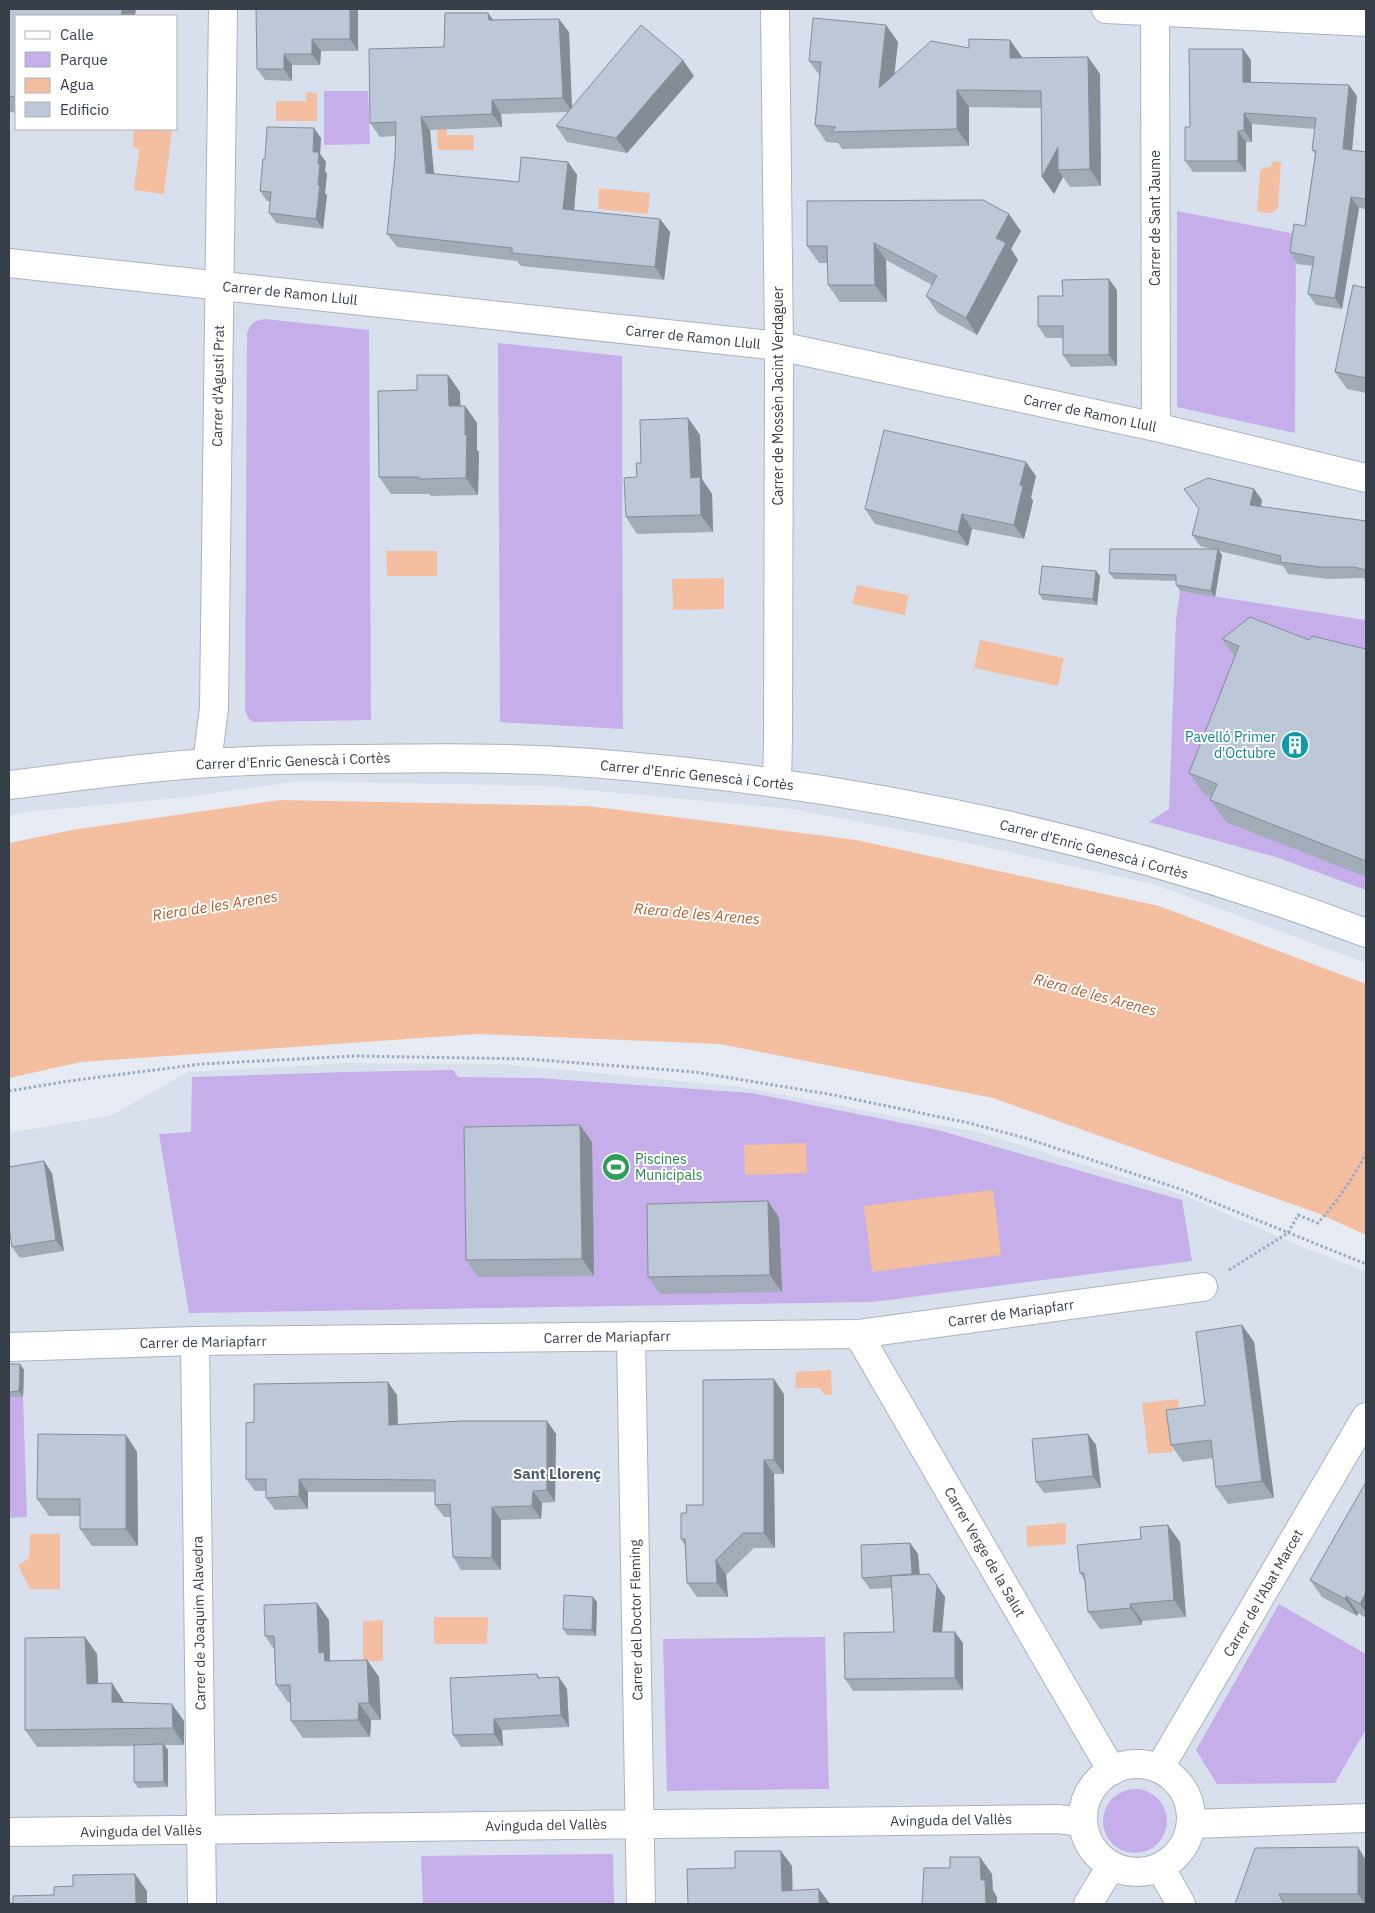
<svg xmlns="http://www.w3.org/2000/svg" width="1375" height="1913" font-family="'IBM Plex Sans',sans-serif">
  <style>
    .residential { fill: #d9e0ed; fill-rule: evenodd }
    .green { fill: #c6aeea }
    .water { fill: #f4bfa1 }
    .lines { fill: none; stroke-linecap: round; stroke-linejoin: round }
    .minor-casing { stroke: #a9b3c0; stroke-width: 30 }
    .path { stroke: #9aaac3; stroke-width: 3; stroke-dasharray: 2.5 2.5; stroke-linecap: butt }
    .minor { stroke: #fff; stroke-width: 28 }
    .wall { fill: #a2acb9 }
    .shaded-wall { fill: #848c96 }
    .building { fill: #bcc8d7; stroke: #848c96 }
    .labels { text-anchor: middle; stroke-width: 4; stroke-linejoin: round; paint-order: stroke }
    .street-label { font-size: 14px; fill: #363e48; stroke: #fff }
    .culture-label { font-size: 14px; fill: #0d838f; stroke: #fff; text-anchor: end }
    .leisure-label { font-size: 14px; fill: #27864d; stroke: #fff; text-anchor: start }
    .water-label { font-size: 15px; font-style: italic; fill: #b15b29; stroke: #fff }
    .neighbourhood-label { font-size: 15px; font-weight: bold; fill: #4c5a6b; stroke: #fff }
  </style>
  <rect width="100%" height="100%" fill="#e7ecf4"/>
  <path class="residential" d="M9,9h1357v954l-213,-79 -185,-41 -176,-34 -249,-23 -243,-5 -121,17 -153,14 -17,4zM16,16h160v113h-160z
    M345,1063l158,1 239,23 239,46 202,62 124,54 59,22v633h-1357v-771l103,-18 76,-43z"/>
  <path class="green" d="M324,91h44l2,53 -46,1z
    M1177,211l119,23 -1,199 -118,-26z
    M265,319l104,11 2,390 -118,2 -4,-3 -4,-8 2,-376c2,-11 8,-15 18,-16z
    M498,343l124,13 1,373 -123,-7z
    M1180,591l186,29v270l-90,-33 -127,-35 20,-13 7,-189z
    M453,1070l5,7 80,1 214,15 186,37 244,70 10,61 -319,41 -684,11 -30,-179 32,-2 1,-55 153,-5z
    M9,1397h14l4,120 -18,1z
    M1279,1604l87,50v75l-31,54 -118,1 -21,-34z
    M825,1637l4,152 -162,2 -4,-152z
    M1103 1821a32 32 0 1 1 64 0a32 32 0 1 1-64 0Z
    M613,1854l1,50h-191l-2,-48z"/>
  <path class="water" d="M306,92l11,1v28h-41v-20h30z
    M134,129l38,1 -8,64 -30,-4 5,-40 -6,-4z
    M447,129v6h27v15h-36l-1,-20z
    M1274,161l7,1 -3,46 -6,5 -15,-1 3,-41 3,-3 7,-1z
    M599,188l51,5 -2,21 -50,-5z
    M386,551h51v25h-50z
    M724,578v31l-51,1 -1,-31z
    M857,585l52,10 -4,20 -53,-11z
    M980,640l84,18 -6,28 -84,-18z
    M280,800l308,6 268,34 303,66 207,78v251l-46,-21 -327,-116 -273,-54 -242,-10 -397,28 -72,16v-235l63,-13z
    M806,1143l1,30 -62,2 -1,-30z
    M993,1190l8,65 -129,17 -8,-66z
    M831,1370l1,25h-7l-6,-7h-24l1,-16z
    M1178,1399l1,12 -10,2 4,39 -25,2 -6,-51z
    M1066,1523v21l-39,3 -1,-21z
    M30,1534h30v55h-30l-12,-24 11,-7z
    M434,1617h54l-1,27h-53z
    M383,1620v41h-20v-40z"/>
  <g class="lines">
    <defs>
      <path id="minor" d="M775,9l4,337 -1,394 -1,42
        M1106,9l260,13
        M1155,9l1,418
        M9,263l770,83 377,81 210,51
        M207,763l7,-55 9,-699
        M9,785c66,-8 133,-18 200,-22 48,-3 97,-4 145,-4 79,-1 157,-2 236,4 265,20 527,76 776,170
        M858,1334l254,437
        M631,1336l10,568
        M195,1341l7,563
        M9,1347l186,-6 663,-7 345,-47
        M1083 1818a54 54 0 1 1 108 0a54 54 0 1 1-108 0Z
        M1159,1769l207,-352
        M1191,1824l175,-6
        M9,1832l1048,-13 26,3
        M1160,1867l21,37
        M1088,1904l23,-38"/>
    </defs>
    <use href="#minor" class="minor-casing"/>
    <path class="path" d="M9,1091l60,-10 132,-17 154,-8 173,3 167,13 139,23 135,28 56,15 155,51 186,75
      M1229,1270l59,-37 10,-18 20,8c19,-22 35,-44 48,-70"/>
    <use href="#minor" class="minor"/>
  </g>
  <path class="wall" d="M9,9l7,7v97l-6,-1 -1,-2z
    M358,9v42h-37l-1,14h-28v16l-27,-1 -8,-11z
    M493,20l76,12 3,75 122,-31 -67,77 -60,-11 -11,-16 12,-14 -67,2 1,13 -72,3 4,44 85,8 49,-20 9,13 -3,35 86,9 10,13 -6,48 -143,-14 -4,-5 -120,-14 -10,-13 8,-77v-21l-15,1 -10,-14 74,-76z
    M1010,40l12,18 66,-1 12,17 1,112 -31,1 -7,-10 -9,17 -12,-17 -1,-69 -72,-1v39l-127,3 -4,-6 -12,-1 -11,-17 5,-49 -11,-15 89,-19 -4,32 75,-26z
    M1251,60v22l106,14 -5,54 14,2v57l-7,-1 -17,101 -26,-4 -8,-11 5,-28 -16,-2 -7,-12 15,-26 10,-72 -3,-4 3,-21 -63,-5v18h-6v30h-53l-8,-11 5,-34z
    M321,138l-1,16 6,8 -1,9 2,3 -2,19 2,2 -4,34 -47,-6 -7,-10 1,-12h-3l-7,-10 5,-32z
    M1021,231l-10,18 7,11 -41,75 -39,-22 -12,-17 6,-11 -46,-25 1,42h-47l-12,-17v-22h-9l-12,-17z
    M1366,288v105l-19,-4 -12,-17z
    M1117,290v76l-46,1 -8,-12v-17h-17l-8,-12 25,-30z
    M448,375l12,17v14h5l12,17v27l2,2 -1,43 -47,1 -2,-2h-38l-12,-17 38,-87z
    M688,418l12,17 2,44 10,15 1,38 -76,2 -11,-17 15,-54z
    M1036,476l-5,21 2,4 -9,38 -52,-10 -4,17 -93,-22 -10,-15z
    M1254,489l8,11 -1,7 105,14v58l-4,-1 -34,1 -40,-5 -5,-8 -64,-15 3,4 -7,42 -35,-6 -4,-6v-4l-62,-2 -5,-6 103,-24 -12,-3 -8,-11z
    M1096,571l4,5 -3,29 -54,-5 -4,-6z
    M1222,639l87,1 57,9v228l-140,-55 -16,-22 2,-3 -7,-2 -16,-22 46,-116z
    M592,1142l2,134 -116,1 -12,-17z
    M52,1173l12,78 -44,7 -8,-11z
    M768,1201l11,17 3,74 -122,2 -12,-17z
    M1242,1325l12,17 20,156 -46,6 -12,-17 -3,-29 -30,4 -12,-17 34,-40z
    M9,1364h11l4,6 -1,27h-14z
    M784,1394v80h-10l1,74h-21l-28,27 2,22h-31l-10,-14 -2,-37 -4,-7 6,-26 16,-8z
    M397,1395l1,30 149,-4 9,13 -1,68 -13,1 -1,16 -40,1v50h-40l-8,-13 -2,-40h-7l-9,-12v-13h-127v17l-33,1 -9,-12v-7h-11l-9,-12 8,-57z
    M1088,1434l8,11 5,43 -57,5 -8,-11z
    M126,1435l11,17 1,94h-46l-12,-17v-13h-31l-12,-17z
    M1366,1482v136l-8,-5 -1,3 -35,-19 -12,-17z
    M1180,1542l6,75 -44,4v4l-42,4 -12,-17 -3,-31 -5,-8z
    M910,1543l8,11 2,20 25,23 -3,35 21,11v47l-110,1 -8,-12 49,-47 -2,-44 -22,1 -8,-11z
    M593,1597l4,5 -1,34 -29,-1 -4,-6z
    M329,1620l1,41 37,-1 12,17 2,43h-10l-1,17 -67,1 -12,-17v-19h-3l-12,-17 -2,-36 -9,-13z
    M85,1637l12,17 1,30 25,16 1,3 60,18v24h-19l3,5v37l-30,1 -4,-6v-36l-97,1 -12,-17z
    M537,1674l3,4 27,11 2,38 -67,3 1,16 -42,1 -8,-12z
    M1358,1847l8,57h-131z"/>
  <path class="shaded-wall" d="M122,9h14l-1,7h-14z
    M350,9h8v42l-8,-12z
    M488,13l10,13 -9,-6z
    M559,19l10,13 3,80 -9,-14z
    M886,25l12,17 -7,63 -12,-17z
    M312,39l9,12 -1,14 -8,-11z
    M1010,40l12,17v18l-12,-17z
    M1243,49l8,11v33l-8,-11z
    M284,54l8,11v16l-8,-12z
    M1088,57l12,17 1,112 -11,-17z
    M683,60l11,16 -67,77 -11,-15z
    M1349,85l8,11 -6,64 -8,-11z
    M957,90l12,17v39l-12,-17z
    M492,100l9,14 1,13 -10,-13z
    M1244,113l8,11v18l-8,-12z
    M421,117l9,13 5,56 -9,-13z
    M314,128l7,10 -1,16 6,8 -1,9 2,3 -2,19 2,2 -4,34 -7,-10 2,-34v-21l-5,-12z
    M1238,131l8,11v30l-8,-11z
    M1058,147v23l5,7 -9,17 -12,-17z
    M568,162l9,13 -4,48 -10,-14z
    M1351,197l8,11 -17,101 -7,-11z
    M1009,214l12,17 -10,18 7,11 -41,75 -11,-17 30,-80z
    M660,219l10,13 -6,48 -9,-13z
    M874,243l12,17 1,42 -12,-17z
    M1109,279l8,11v76l-8,-11z
    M448,375l12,17 1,31 -12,-17z
    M465,406l12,17v27l2,2 -1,43 -12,-17z
    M688,418l12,17 2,44 10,15 1,38 -12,-17 -10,-37z
    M1026,462l10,14 -5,21 2,4 -9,38 -10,-14 6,-40z
    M1254,489l8,11 -4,17 -8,-12z
    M962,514l10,15 -4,17 -10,-14z
    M1218,549l4,6 -7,42 -4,-6z
    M1096,571l4,5 -3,29 -4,-6z
    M580,1125l12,17 2,134 -12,-17z
    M44,1161l8,12 12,78 -8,-11z
    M768,1201l11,17 3,74 -12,-17z
    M1242,1325l12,17 20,156 -12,-17z
    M20,1364l4,6 -1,27 -4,-6z
    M774,1379l10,15v80l-10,-14z
    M388,1382l9,13 1,43 -9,-13z
    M547,1421l9,13 -1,68 -8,-12z
    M1088,1434l8,11 5,43 -8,-12z
    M126,1435l11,17 1,94 -12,-17z
    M764,1460l10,14 1,74 -11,-15z
    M299,1479l9,13v17l-9,-13z
    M533,1491l9,12 -1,16 -9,-13z
    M492,1507l9,13v50l-9,-12z
    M1168,1525l12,17 6,75 -12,-17z
    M910,1543l8,11 2,32 -8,-12z
    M716,1560l10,15 2,22 -11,-14z
    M929,1574l16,23 -4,46 -8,-11z
    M1366,1592v21l-6,-9z
    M1346,1596l12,17 -1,3 -12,-17z
    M593,1597l4,5 -1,34 -4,-6z
    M317,1603l12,17 1,41 7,17 -18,-25z
    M1130,1604l12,17v4l-11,-17z
    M955,1632l8,11v47l-8,-12z
    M85,1637l12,17 2,47 -12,-17z
    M367,1660l12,17 2,43 -12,-17z
    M559,1677l8,12 2,38 -8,-12z
    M112,1683l11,17 1,19 -12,-17z
    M359,1703l12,17 -1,17 -12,-17z
    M172,1704l12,17v24l-11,-17z
    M494,1719l8,11 1,16 -9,-12z
    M163,1744l5,6v37l-4,-5z
    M1358,1847l8,13v44h-1l-7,-10z
    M781,1851l11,15 1,38 -11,-13z
    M980,1857l12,17 1,16 4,7v7h-11l-5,-24z
    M135,1874l12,17v13h-11z
    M819,1889l11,15h-11z"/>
  <path class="building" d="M9,9h113l-1,7h-105v81l-7,-1z
    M256,9h94v30h-38v15h-28v15h-27z
    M445,13h43l1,7 70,-1 4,79 -71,2v14l-71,3 5,56 93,9 2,-25 47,5 -5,47 97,10 -5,48 -143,-14v-5l-125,-14 8,-77 1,-35 -26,1 -1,-74 75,-2z
    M813,18l73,7 -7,63 52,-47 38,7v-9l41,1v18l78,-1 2,112 -32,1v-23l-16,30 -1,-86 -84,-1v39l-126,3 5,-5 -21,-2 6,-63 -12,-1z
    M641,25l42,35 -67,78 -60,-12z
    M1189,49h54v33l106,3 -6,64 23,3v47l-15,-2 -16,101 -27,-4 6,-37 -24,-5 4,-28 11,2 11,-75 -4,-1 4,-32 -72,-5v17l-6,1v30h-53v-34h5z
    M267,127l47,1 -1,24h6l-1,12h2l-2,21h2l-4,34 -47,-6 2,-21 -11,-1 3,-32h2z
    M983,200l26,14 -13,24 10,5 -40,75 -40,-22 11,-20 -63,-33 1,42h-47l-1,-39h-20v-45z
    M1109,279v76h-46v-29h-25v-30h25l-1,-16z
    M1353,285l13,3v90l-31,-6z
    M417,375h31l1,31h16v29h2l-1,43 -47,1v-2h-40l-1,-86 39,-1z
    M688,418l3,60 9,-1 1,38 -75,2 -2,-39 13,-1 -1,-14h5l-1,-43z
    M884,430l142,32 -6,23 3,1 -9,39 -52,-11 -4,18 -93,-23z
    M1208,478l46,11 -4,16 116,16v49l-12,-3h-34l-40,-5 1,-6 -89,-21 7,-26 -15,-20z
    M1110,549h108l-7,42 -35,-6v-10l-67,-2z
    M1042,566l54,5 -3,28 -54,-5z
    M1250,617l59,23 3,-4 54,13v212l-156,-61 7,-16 -28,-11 50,-127 -17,-7z
    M580,1125l2,134 -116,1 -2,-133z
    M44,1161l12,79 -44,7 -3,-20v-60z
    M768,1201l2,74 -122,2 -1,-73z
    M1242,1325l20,156 -46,6 -5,-47 -40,5 -5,-35 39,-5 -9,-73z
    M9,1364h11l-1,27 -10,1z
    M774,1379v81h-10v73h-21l-27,27 1,23h-30l-2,-44h-4v-26h6l-1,-8h17v-125z
    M388,1382l1,43 72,-4h86v69l-14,1 -1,15 -40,1v51l-39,-1 -3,-53 -15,1v-25l-136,-1v17l-33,2v-19h-20v-56l8,-1v-38z
    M38,1434l88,1v94h-46v-30h-43z
    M1088,1434l5,42 -57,6 -4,-43z
    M1366,1482v110l-6,12 -14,-8 -1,3 -35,-19z
    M1168,1525l6,75 -44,4 1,4 -43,4 -4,-39h-4l-3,-28 64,-6 -1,-12z
    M910,1543l2,31 -50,4 -1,-33z
    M929,1574l8,11 -4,47h22v46l-110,1 -1,-46 50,-1 -3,-56z
    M564,1595l29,2 -1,33 -29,-1z
    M317,1603l2,50 5,-1 1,9 42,-1 2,43h-10l-1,17 -67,1 -1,-36h-14l-2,-49h-9l-1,-31z
    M85,1637l2,47 25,-1v19l60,2 1,24 -148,2v-92z
    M537,1674l1,4 21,-1 2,38 -67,4v15l-41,1 -3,-57z
    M163,1744l1,38h-30v-37z
    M1358,1847v47h-79l5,10h-49l20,-56z
    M735,1851h46l1,40 37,-2v15h-131l-1,-35 48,-1z
    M950,1857h30l1,23h4l1,24h-64l2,-36h26z
    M135,1874l1,30h-127v-1h4v-7l41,-1v-8l19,-1v-11z"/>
  <defs>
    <symbol id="building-disc" viewBox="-11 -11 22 22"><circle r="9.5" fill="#0f9aa8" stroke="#fff"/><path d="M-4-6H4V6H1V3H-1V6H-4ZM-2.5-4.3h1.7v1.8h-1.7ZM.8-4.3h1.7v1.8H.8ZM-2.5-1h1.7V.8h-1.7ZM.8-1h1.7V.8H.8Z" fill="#fff"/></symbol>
    <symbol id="stadium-disc" viewBox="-11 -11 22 22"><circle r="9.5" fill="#2e9e5b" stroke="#fff"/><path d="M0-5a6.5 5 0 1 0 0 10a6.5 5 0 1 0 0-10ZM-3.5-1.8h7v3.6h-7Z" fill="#fff"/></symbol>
  </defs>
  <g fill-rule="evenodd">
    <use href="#building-disc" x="1279" y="729" width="32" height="32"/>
    <use href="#stadium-disc" x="600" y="1151" width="32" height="32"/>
  </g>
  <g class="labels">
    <g class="street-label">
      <text transform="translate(1155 218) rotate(-90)" y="5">Carrer de Sant Jaume</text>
      <text transform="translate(290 293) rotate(6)" y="5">Carrer de Ramon Llull</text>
      <text transform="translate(693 337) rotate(6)" y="5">Carrer de Ramon Llull</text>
      <text transform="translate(218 386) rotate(-89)" y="5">Carrer d'Agustí Prat</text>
      <text transform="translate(778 396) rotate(-90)" y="5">Carrer de Mossèn Jacint Verdaguer</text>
      <text transform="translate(1090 413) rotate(12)" y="5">Carrer de Ramon Llull</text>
      <text transform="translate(293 761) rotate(-2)" y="5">Carrer d'Enric Genescà i Cortès</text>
      <text transform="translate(697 775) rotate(6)" y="5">Carrer d'Enric Genescà i Cortès</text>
      <text transform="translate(1094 849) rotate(15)" y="5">Carrer d'Enric Genescà i Cortès</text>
      <text transform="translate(1011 1313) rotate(-8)" y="5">Carrer de Mariapfarr</text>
      <text transform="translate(607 1337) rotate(-1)" y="5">Carrer de Mariapfarr</text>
      <text transform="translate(203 1342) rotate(-1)" y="5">Carrer de Mariapfarr</text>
      <text transform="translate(985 1552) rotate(60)" y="5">Carrer Verge de la Salut</text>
      <text transform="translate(1263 1593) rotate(-60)" y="5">Carrer de l'Abat Marcet</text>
      <text transform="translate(636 1620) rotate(-91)" y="5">Carrer del Doctor Fleming</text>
      <text transform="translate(199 1623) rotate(-91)" y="5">Carrer de Joaquim Alavedra</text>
      <text transform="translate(951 1820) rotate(-1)" y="5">Avinguda del Vallès</text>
      <text transform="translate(546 1825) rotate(-1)" y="5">Avinguda del Vallès</text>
      <text transform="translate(141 1831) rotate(-1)" y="5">Avinguda del Vallès</text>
    </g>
    <g class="culture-label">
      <text x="1276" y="742">Pavelló Primer<tspan x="1276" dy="16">d'Octubre</tspan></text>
    </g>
    <g class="leisure-label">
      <text x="635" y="1164">Piscines<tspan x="635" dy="16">Municipals</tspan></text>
    </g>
    <g class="water-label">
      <text transform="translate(215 906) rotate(-9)" y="5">Riera de les Arenes</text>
      <text transform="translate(697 914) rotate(5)" y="5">Riera de les Arenes</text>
      <text transform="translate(1095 995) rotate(15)" y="5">Riera de les Arenes</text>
    </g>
    <g class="neighbourhood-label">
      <text x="557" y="1479">Sant Llorenç</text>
    </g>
  </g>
  <rect width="1375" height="1913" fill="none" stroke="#363e48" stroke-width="20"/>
  <rect x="15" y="15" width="162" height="115" fill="#ffffff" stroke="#afb2b6"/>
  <rect x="25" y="31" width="25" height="8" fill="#ffffff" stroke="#afb2b6"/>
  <text x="60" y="40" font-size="15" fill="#363e48">Calle</text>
  <rect x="25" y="52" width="25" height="15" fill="#c6aeea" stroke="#afb2b6"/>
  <text x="60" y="65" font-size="15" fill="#363e48">Parque</text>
  <rect x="25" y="78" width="25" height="15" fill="#f4bfa1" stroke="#afb2b6"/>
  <text x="60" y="90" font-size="15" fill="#363e48">Agua</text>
  <rect x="25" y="102" width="25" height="15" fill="#bcc8d7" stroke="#afb2b6"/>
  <text x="60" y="115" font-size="15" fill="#363e48">Edificio</text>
</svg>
